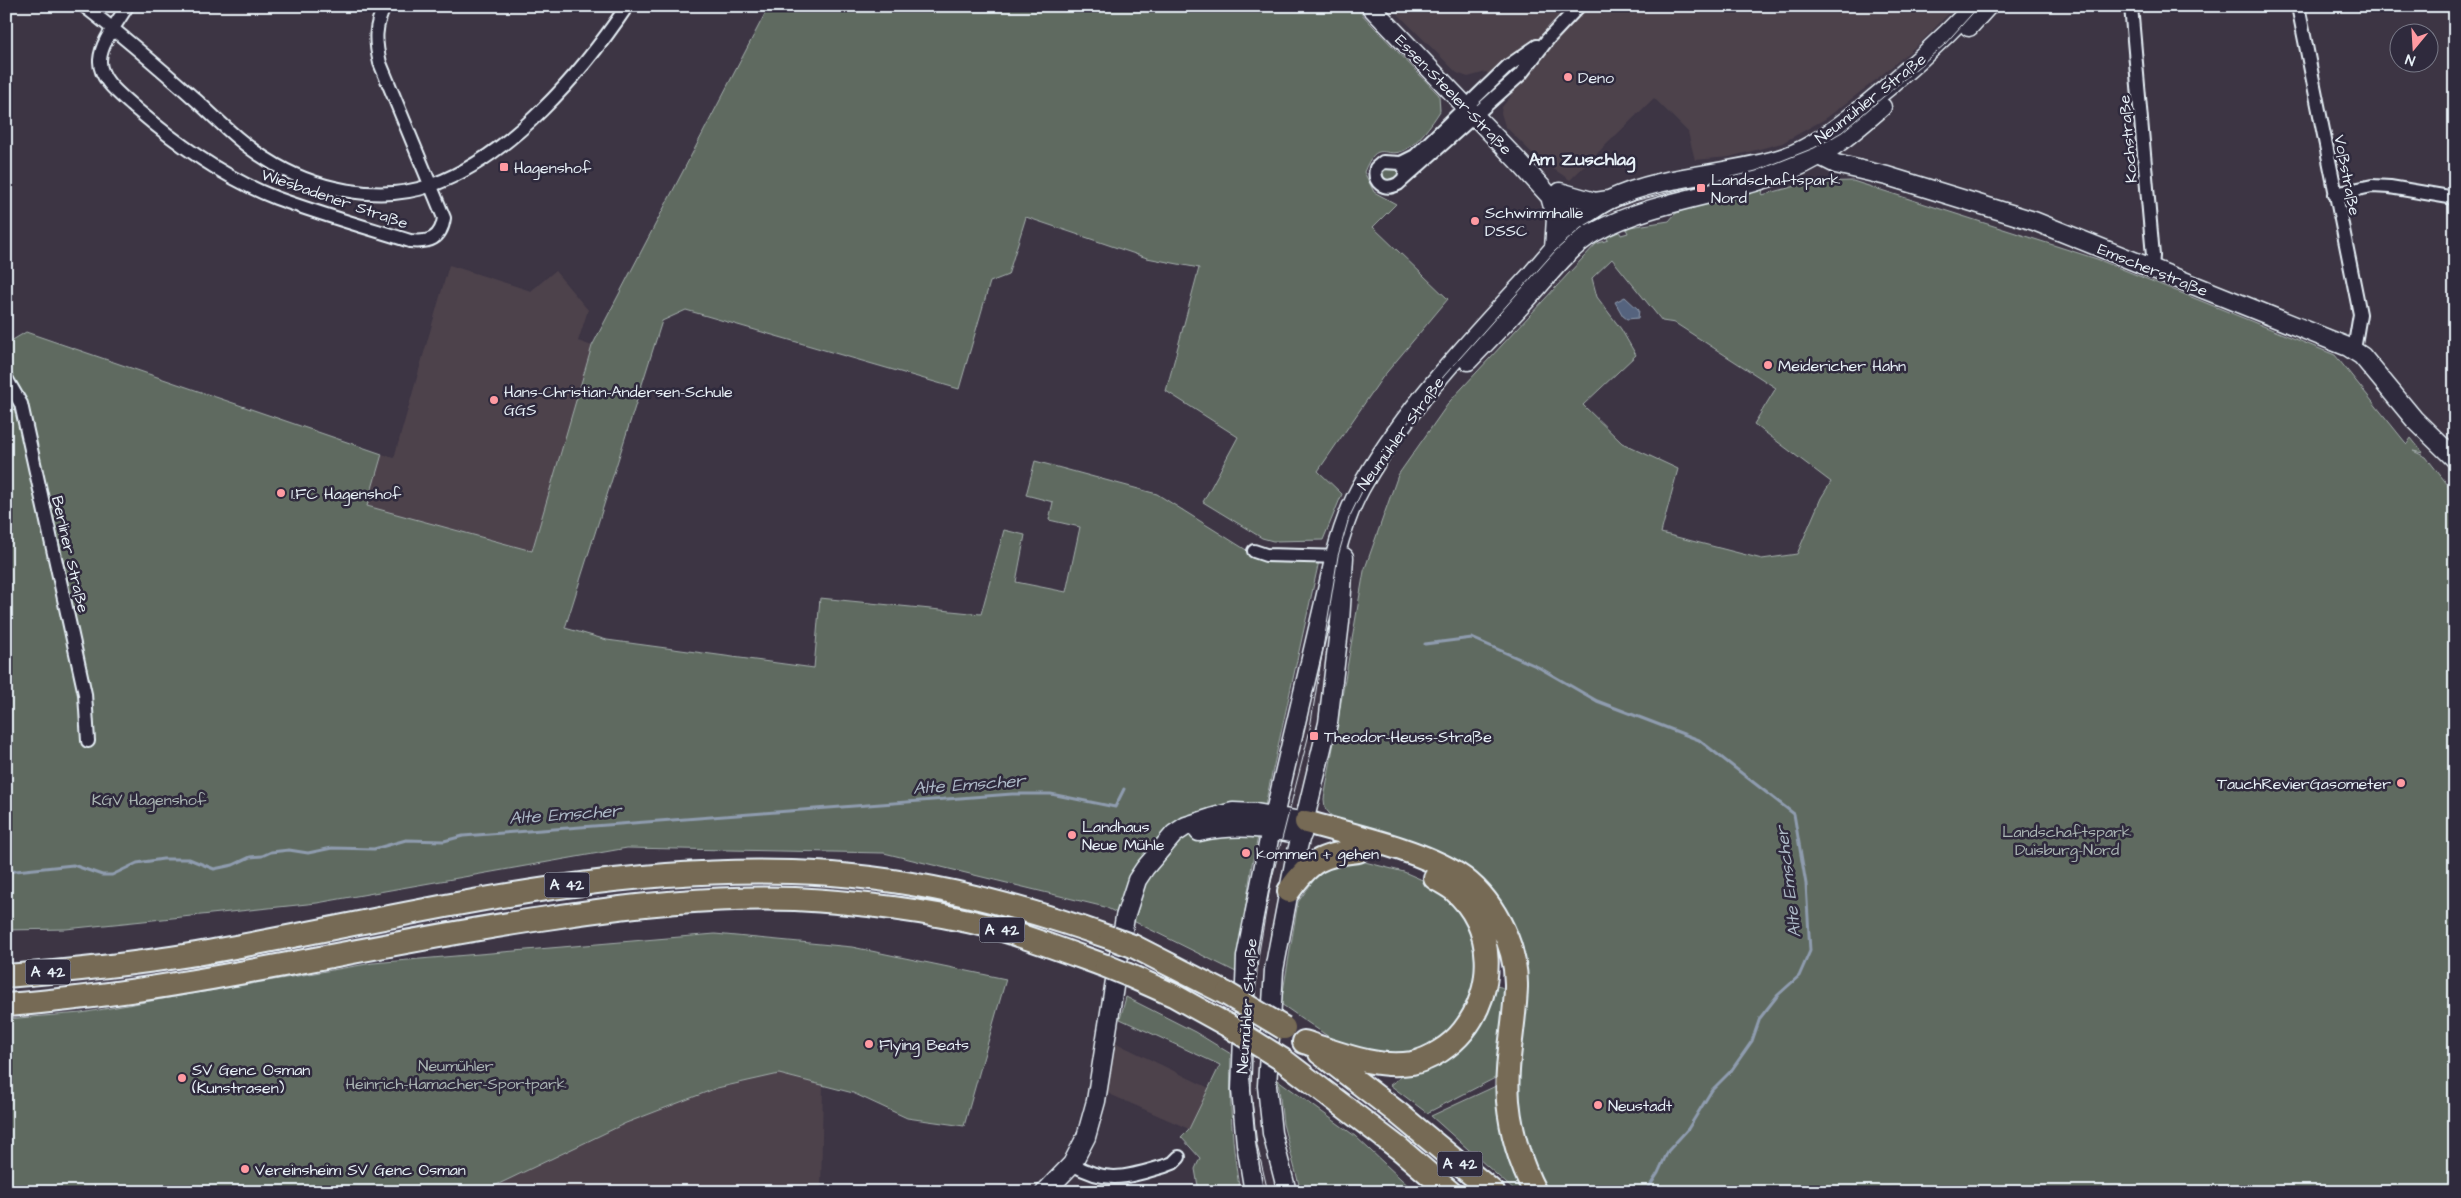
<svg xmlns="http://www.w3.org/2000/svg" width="2461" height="1198" font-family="'Architects Daughter',sans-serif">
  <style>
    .built { fill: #4d424c }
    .green { fill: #5f6b61; stroke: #a4aeac; fill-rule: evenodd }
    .water { fill: #54647e; stroke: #8f9caf }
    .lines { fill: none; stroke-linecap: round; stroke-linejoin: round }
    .stream { stroke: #8f9caf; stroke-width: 3 }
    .street-casing { stroke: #e8f1f8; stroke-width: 16 }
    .secondary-casing { stroke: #e8f1f8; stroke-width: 21 }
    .highway-casing { stroke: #e8f1f8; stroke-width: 26 }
    .street { stroke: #2f2a3d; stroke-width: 12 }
    .secondary { stroke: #2f2a3d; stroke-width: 18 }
    .highway { stroke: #766a54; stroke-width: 22 }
    .tram { stroke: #e8f1f8; stroke-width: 1 }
    .highway-bridge-casing { stroke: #e8f1f8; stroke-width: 26; stroke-linecap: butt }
    .highway-bridge { stroke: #766a54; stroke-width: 22 }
    .poi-dot { fill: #ff9aa2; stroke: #2f2a3d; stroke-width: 2 }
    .labels { text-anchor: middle; stroke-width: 5; stroke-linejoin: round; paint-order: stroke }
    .shield { fill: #2f2a3d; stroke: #b0b5c0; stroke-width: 1 }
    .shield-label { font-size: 15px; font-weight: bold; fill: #e8f1f8 }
    .poi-label { font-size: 16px; fill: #e8f1f8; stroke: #2f2a3d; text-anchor: start }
    .street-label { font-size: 16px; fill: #e8f1f8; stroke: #2f2a3d }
    .park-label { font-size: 16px; fill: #aab5b4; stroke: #2f2a3d }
    .neighbourhood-label { font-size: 18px; font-weight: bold; fill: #e8f1f8; stroke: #2f2a3d }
    .water-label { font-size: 18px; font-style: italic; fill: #adb9c7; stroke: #2f2a3d }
  </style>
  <rect width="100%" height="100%" fill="#3d3544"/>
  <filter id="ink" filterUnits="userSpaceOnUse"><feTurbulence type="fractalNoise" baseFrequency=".02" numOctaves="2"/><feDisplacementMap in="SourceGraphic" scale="10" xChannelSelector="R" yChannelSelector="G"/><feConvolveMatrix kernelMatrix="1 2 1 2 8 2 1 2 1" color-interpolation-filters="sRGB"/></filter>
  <g filter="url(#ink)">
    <path class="built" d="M1390,6h566l-34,35 -50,42 -47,36 -43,24 -53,14 -34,3 -7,-28 -34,-34 -84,82 -33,-22 -32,-32 -4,-13 1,-6 9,-11 -25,-24 -18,5 -11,-4z
      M449,265l82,26 24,-20 33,39 -10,31 14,5 -60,205 -165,-45 15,-52 12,4z
      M1116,1043l93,45 -20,41 -82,-36z
      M779,1074l44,10 -2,108h-339l144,-69 91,-35z"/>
    <path class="green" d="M769,6h585l85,89 1,16c-8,13 -22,32 -35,39 -20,10 -27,-13 -41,22l10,20 22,12 -23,23 75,72 -66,79 -64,93 24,23 -19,46 -50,1 -11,-3 -59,-36 35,-65 -72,-46 33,-123 -52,-10 -121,-41 -18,58 -18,7 -31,107 -273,-79 -24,11 -97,307 42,12 207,28 6,-70 161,16 23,-84 21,5 -9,47 50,10 14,-65 -31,-7 4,-18 -27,-7 9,-34 122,33 102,64 60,3 -67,303 -16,108 -131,-65 -221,-54 -257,-5 -310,55 -251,26 -60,1v-586l20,-12 356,122 -15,52 165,45 60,-205z
      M1389,166l11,4 -1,5 -7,5h-8l-3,-10z
      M1853,181l244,78 238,96 70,87 2,2 4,-6 12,15 -10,-2 13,6 29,37v698h-912l-19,-43 -27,-243 -164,-88 -8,-10 -1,-9 40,-228 34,-96 52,-74 146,-157 12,-4 -2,-4 13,-5 2,4 7,-2 -2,-4 4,-2 39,-6 6,-7 15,-7 73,-19 -1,7 49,-13zM1612,259l50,62 13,2 101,65 -22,36 77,58 -10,16 -24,56 -35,5 -101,-26 17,-64 -56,-26 -39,-38 53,-50 -15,-26 -24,-32 -5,-19z
      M1353,859l51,13 23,10 37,31 15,42 -12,59 -31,30 -36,13 -61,-13 -58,-40 17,-102 23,-32z
      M715,934l137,13 154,32 -42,147 -57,-8 -54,-25 -74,-19 -62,14 -91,35 -144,69 -475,-1 4,-18 -5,-2v-152l75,-6 292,-50z
      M1493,985l15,4 -11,88 -70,36 -37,-28 22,-16z
      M1126,997l69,35 36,22c-2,47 1,92 9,138h-41l-4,-23 5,-11 -19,-21 8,-8 31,-64 -100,-46z
      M1278,1080l77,56 60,56h-114l-18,-68z
      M1498,1085l27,107h-9l-85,-76z"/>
    <path class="water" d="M1625,297l14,13 -1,8 -11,1 -4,-3 -8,-14z"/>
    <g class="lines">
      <path class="stream" d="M1425,644l47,-6 66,29 59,34 102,39 95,74 12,70 4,67 -11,25 -21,19 -18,23 -8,23 -21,30 -19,19 -24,39 -20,22 -10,22 -12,19
        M6,872l67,-7 29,10h10l25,-12 26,-4h26l25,10 19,-4 17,-8 12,-1 9,-4 18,-2 19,3 24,-5 42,1 32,-9 38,1 19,-5 549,-42h39l64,13 9,-18"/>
      <defs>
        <path id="street" d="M84,6c39,30 76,62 113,95 22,20 43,42 69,58 46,30 112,45 166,26 78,-28 150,-112 195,-179
          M127,6c-9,16 -26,36 -27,54 -1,20 22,36 35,48 42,36 89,70 141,90 44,16 89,29 134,43 19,2 31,-2 34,-23l-64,-155c-5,-21 -6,-37 5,-57
          M2131,6l22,250 -1,12
          M2298,6l62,308 -6,36
          M1401,163l14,-7 93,-90 29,-20
          M1404,178l2,-8 -5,-7 -18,-1 -7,6c-3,15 8,23 22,16l122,-109 28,-36 31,-33
          M2335,194l37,-8 18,1 65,11
          M6,378l15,26 64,290 3,47
          M1254,551l12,4 76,2
          M1072,1164c36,21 55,13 93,2l8,-3 6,-6"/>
        <path id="secondary" d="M1370,6l147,154 48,53 20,17
          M1969,27l19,-21
          M1815,149l5,7 16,8 51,12 147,45 314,126 14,9 52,63 41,40
          M1560,192l35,10 14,-2
          M1551,200l5,18 -2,31
          M1468,361c20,-21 40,-41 60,-63 20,-22 41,-51 67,-66 61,-33 134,-37 198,-63 34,-14 61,-38 89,-62
          M1199,832c35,-8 69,-4 103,3
          M1045,1192l27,-28 14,-27 10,-36 29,-184 12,-37 8,-12 29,-34 12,-8 25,-8 22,-6 23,1 50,9
          M1254,1192l-8,-48 -5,-54 5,-133 25,-128 64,-273c7,-26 15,-51 29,-74 44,-76 107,-142 166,-206 23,-26 48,-61 79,-76 56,-27 119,-24 176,-43 28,-10 52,-29 75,-47 40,-32 78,-66 114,-104
          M1287,1192l-15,-59 -5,-47 7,-116 20,-106 34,-141 12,-101 4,-65"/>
        <path id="highway" d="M1306,822c45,13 112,27 151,52 35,22 60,71 59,113 -1,38 -11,76 -8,114 3,32 12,62 27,91
          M1289,891c21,-30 32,-36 69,-40
          M1133,946l94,48
          M1128,975l45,20 54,30
          M6,976c64,-5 128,-12 190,-22 198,-34 394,-89 596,-82 111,3 215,29 319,66
          M6,1005c185,-14 365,-62 548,-88 80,-12 160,-21 241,-18 60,3 135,12 194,27 39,11 78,26 117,40
          M1304,1042c35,11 71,27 108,21 19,-4 39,-17 51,-32 33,-41 33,-104 -9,-141 -5,-4 -13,-8 -19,-12
          M1320,1053l79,61 94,78
          M1283,1060l118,90 49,42"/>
      </defs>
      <use href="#street" class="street-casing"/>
      <use href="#secondary" class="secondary-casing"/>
      <use href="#highway" class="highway-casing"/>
      <use href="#street" class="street"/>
      <use href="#secondary" class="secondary"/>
      <use href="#highway" class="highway"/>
      <path class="tram" d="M1268,1192l-11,-47 -8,-72 9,-115 13,-76 38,-148 29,-178 11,-38 18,-37 33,-48 44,-57 111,-125 26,-23 32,-19 21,-8 122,-30 58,-23 28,-16 102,-87 35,-39"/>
      <defs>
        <path id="highway-bridge" d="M1111,938l22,8
          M1106,966l22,9
          M1227,994l57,34
          M1227,1025l56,35"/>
      </defs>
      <use href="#highway-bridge" class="highway-bridge-casing"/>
      <use href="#highway-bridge" class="highway-bridge"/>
    </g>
  </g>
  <g class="poi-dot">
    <circle cx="1568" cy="77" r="5"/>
    <rect x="499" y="162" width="10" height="10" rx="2.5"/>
    <rect x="1696" y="183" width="10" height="10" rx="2.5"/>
    <circle cx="1475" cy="221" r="5"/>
    <circle cx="1768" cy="365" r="5"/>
    <circle cx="494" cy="400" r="5"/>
    <circle cx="281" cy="493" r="5"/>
    <rect x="1309" y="731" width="10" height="10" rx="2.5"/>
    <circle cx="2401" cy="783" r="5"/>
    <circle cx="1072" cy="835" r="5"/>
    <circle cx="1246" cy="853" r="5"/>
    <circle cx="869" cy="1044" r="5"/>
    <circle cx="182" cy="1078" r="5"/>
    <circle cx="1598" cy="1105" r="5"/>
    <circle cx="245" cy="1169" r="5"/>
  </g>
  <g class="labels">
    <g class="shield">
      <rect x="544.5" y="872.5" width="45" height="25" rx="4"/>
      <rect x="979.5" y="917.5" width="45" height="25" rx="4"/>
      <rect x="25.5" y="959.5" width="45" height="25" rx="4"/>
      <rect x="1437.5" y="1151.5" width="45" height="25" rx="4"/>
    </g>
    <g class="shield-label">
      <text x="567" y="890">A 42</text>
      <text x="1002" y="935">A 42</text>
      <text x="48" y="977">A 42</text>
      <text x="1460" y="1169">A 42</text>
    </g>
    <g class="poi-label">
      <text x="1578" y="83">Deno</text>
      <text x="514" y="173">Hagenshof</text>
      <text x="1711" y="185">Landschaftspark<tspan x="1711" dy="18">Nord</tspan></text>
      <text x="1485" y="218">Schwimmhalle<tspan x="1485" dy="18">DSSC</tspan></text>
      <text x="1778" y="371">Meidericher Hahn</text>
      <text x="504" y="397">Hans-Christian-Andersen-Schule<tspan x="504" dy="18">GGS</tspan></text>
      <text x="291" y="499">1.FC Hagenshof</text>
      <text x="1324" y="742">Theodor-Heuss-Straße</text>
      <text x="2391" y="789" text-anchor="end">TauchRevierGasometer</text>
      <text x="1082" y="832">Landhaus<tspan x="1082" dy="18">Neue Mühle</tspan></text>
      <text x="1256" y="859">kommen + gehen</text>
      <text x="879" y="1050">Flying Beats</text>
      <text x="192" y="1075">SV Genc Osman<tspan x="192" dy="18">(Kunstrasen)</tspan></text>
      <text x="1608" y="1111">Neustadt</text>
      <text x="255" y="1175">Vereinsheim SV Genc Osman</text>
    </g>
    <g class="street-label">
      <text transform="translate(1454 94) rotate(46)" y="6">Essen-Steeler-Straße</text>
      <text transform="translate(1870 98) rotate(-38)" y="6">Neumühler Straße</text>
      <text transform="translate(2127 139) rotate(-95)" y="6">Kochstraße</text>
      <text transform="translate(2348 175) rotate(79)" y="6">Voßstraße</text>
      <text transform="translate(335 198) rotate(19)" y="6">Wiesbadener Straße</text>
      <text transform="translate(2153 269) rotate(22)" y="6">Emscherstraße</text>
      <text transform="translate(1400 433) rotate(-54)" y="6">Neumühler Straße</text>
      <text transform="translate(71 554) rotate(77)" y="6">Berliner Straße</text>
      <text transform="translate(1246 1006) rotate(-86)" y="6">Neumühler Straße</text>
    </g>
    <g class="park-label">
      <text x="149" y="805">KGV Hagenshof</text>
      <text x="2067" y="837">Landschaftspark<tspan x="2067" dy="18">Duisburg-Nord</tspan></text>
      <text x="456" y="1071">Neumühler<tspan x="456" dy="18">Heinrich-Hamacher-Sportpark</tspan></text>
    </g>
    <g class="neighbourhood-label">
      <text x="1582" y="165">Am Zuschlag</text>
    </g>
    <g class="water-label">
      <text transform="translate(969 784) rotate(-4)" y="6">Alte Emscher</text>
      <text transform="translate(565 814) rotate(-4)" y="6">Alte Emscher</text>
      <text transform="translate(1788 882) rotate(-97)" y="6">Alte Emscher</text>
    </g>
  </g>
  <rect width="2461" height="1198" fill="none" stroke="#2f2a3d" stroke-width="25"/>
  <rect x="12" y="12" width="2436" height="1173" fill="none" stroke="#e8f1f8" stroke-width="2" filter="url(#ink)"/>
  <g transform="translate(2414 48) rotate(198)"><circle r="24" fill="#2f2a3d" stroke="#797a88"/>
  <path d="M0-4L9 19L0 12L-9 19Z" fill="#ff9aa2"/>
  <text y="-8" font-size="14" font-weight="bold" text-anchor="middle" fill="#e8f1f8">N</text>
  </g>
</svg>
